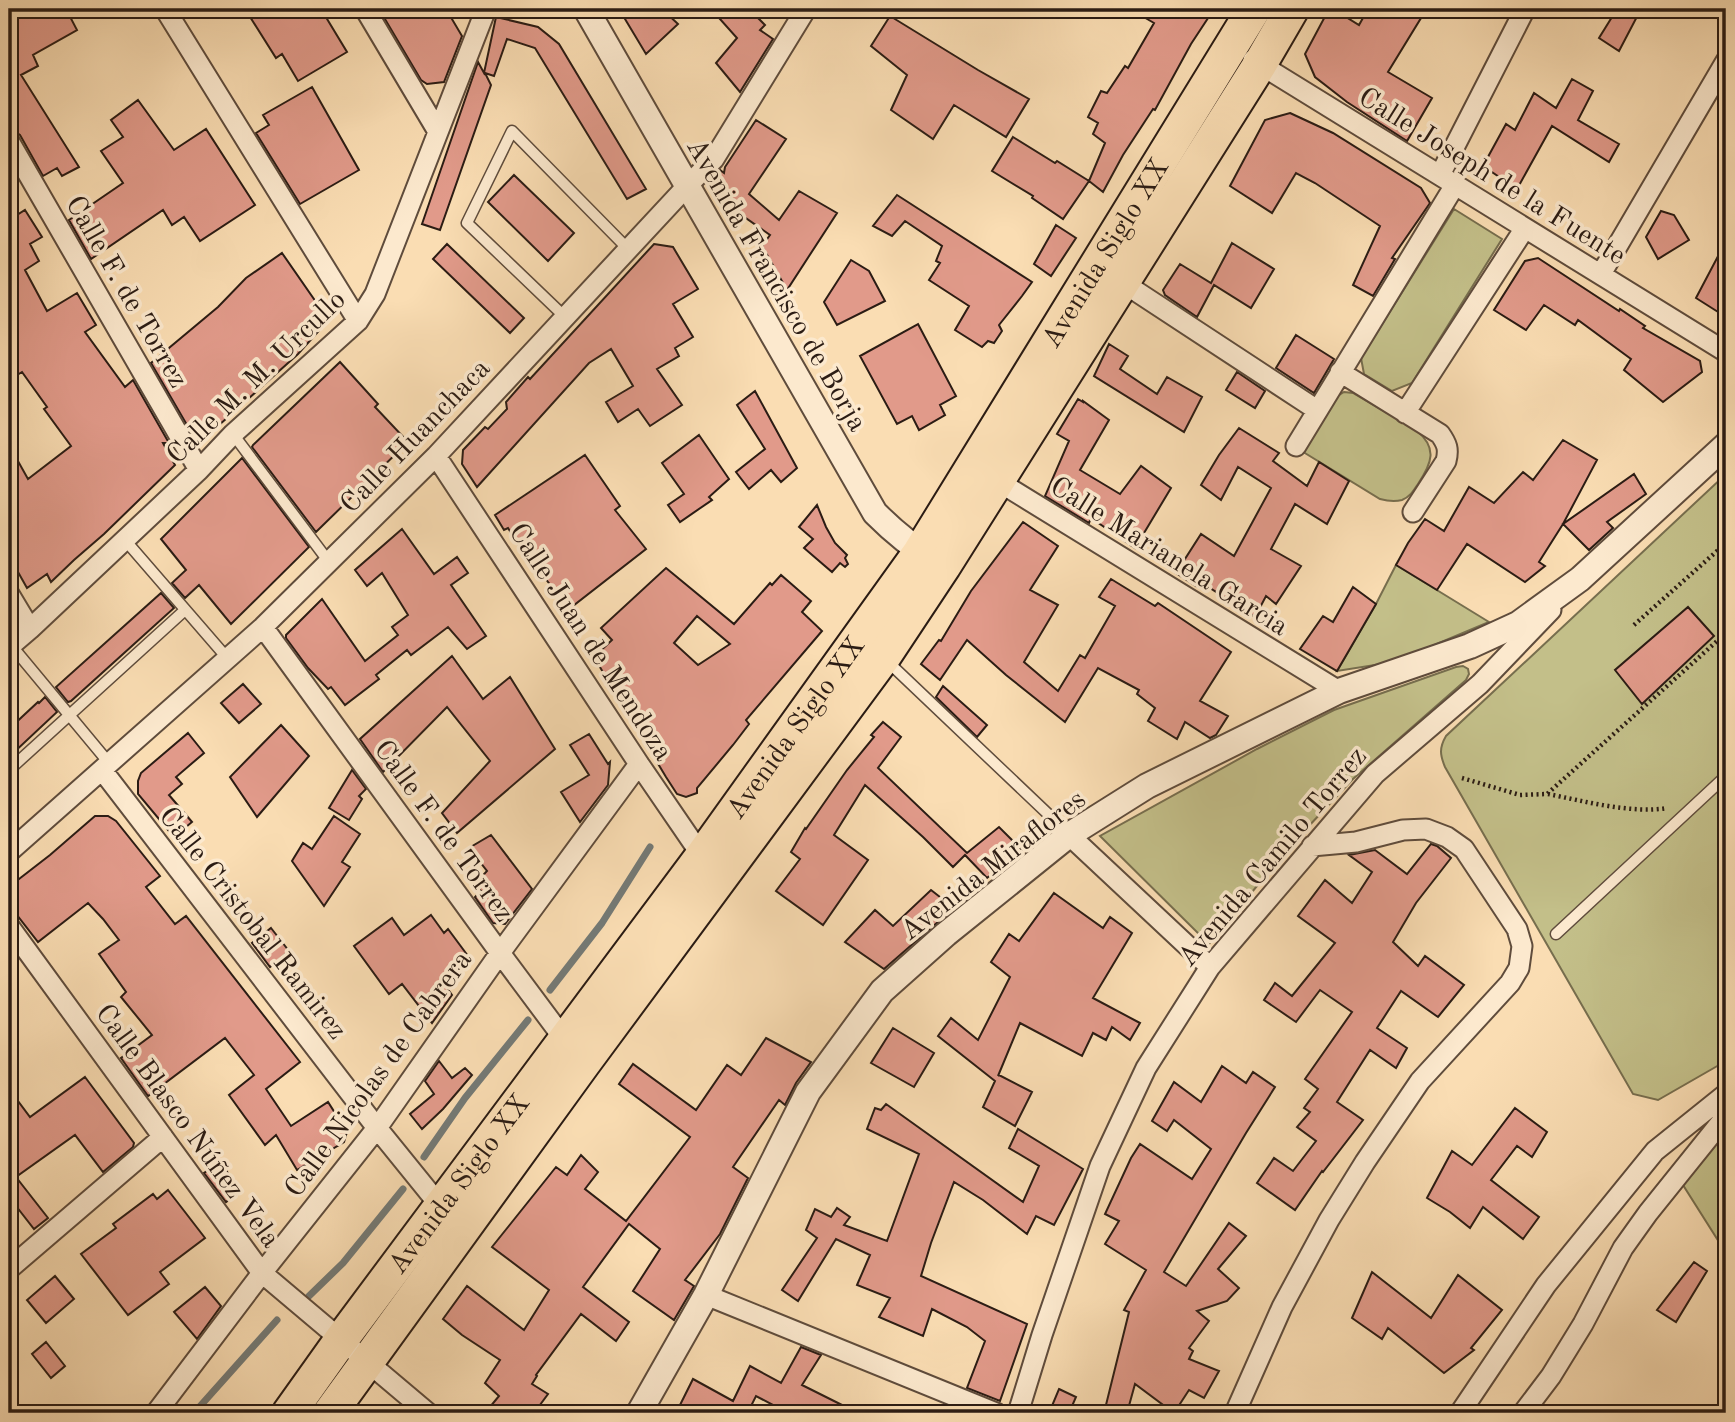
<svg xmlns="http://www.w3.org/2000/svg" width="1735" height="1422" font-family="'Old Standard TT',serif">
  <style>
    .green { fill: #c3bf89; stroke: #776e4e; stroke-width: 2 }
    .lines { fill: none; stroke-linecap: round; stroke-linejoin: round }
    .stream { stroke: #747a76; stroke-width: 7 }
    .building { fill: #e19a8a; stroke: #2b1c14; stroke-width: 2; fill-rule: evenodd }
    .service-casing { stroke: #5f4c3c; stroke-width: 13 }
    .minor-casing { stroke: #5f4c3c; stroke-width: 23 }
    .tertiary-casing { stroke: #5f4c3c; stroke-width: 28 }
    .trunk-casing { stroke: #2b1c14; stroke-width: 37 }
    .path { stroke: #2b1c14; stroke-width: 4.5; stroke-dasharray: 2 3.5; stroke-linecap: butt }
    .service { stroke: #fce9ce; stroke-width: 10 }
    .minor { stroke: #fce9ce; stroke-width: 19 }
    .tertiary { stroke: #fce9ce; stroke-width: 24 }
    .trunk { stroke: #faddb3; stroke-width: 33 }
    .labels { text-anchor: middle; stroke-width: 7; stroke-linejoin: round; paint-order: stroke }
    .street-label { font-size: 28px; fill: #2b1c14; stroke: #fce9ce }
  </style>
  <rect width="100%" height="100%" fill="#faddb3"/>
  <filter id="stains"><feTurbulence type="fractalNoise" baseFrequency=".00286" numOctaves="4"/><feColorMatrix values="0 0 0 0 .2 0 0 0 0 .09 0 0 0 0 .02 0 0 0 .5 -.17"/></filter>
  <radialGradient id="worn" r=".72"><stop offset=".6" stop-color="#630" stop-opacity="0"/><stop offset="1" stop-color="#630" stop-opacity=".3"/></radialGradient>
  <path class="green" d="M1454,209l48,30 -90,144 -20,8 -28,-17 -3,-16z
    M1344,392l9,1 63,37c22,18 16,33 2,54 -4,6 -8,13 -16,16 -7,2 -15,1 -22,-1l-80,-49 36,-53z
    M1726,474v587l-68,39 -25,-6 -188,-327c-5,-12 -6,-19 1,-31z
    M1396,565l93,57 -95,40 -57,9 39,-67z
    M1463,666l5,3 1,5 -3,6 -113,99 -62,66 -82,99 -109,-108 157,-87 77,-39 122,-43z
    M1726,1129v124l-43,-68z"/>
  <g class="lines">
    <path class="stream" d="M550,990l52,-67 48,-76
      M424,1157l41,-59 63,-78
      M309,1296l34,-33 60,-74
      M194,1413l83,-93"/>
  </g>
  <path class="building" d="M33,9h33l11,21 -44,25 5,11 -17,9 58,92 -17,9 -5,-8 -14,8 -23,-41 -9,-6 -2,-5v-102z
    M245,9h76l26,43 -49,29 -16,-27 -6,4z
    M379,9h67l16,27 -18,46 -17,2 -6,-4z
    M619,9h43l16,15 -32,30z
    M711,9h38l16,16 -5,5 13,9 -33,53 -24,-29 21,-25z
    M1130,9h41l11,5 4,-5h28l-23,35 -36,66 -2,-1 -30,46 -20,37 -14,-11 16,-38 -12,-9 5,-11 -10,-6 13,-26 6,2 18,-27 3,2 26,-45z
    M1329,9h4l26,16 9,-16h37l16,9 -33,54 44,26 -25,43 -60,-39 -32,-25 -10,-23z
    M1617,9h24l-22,42 -20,-13z
    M890,16l88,54 51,29 -23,38 -52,-32 -21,34 -42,-29 16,-35 -36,-29z
    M496,17l42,10 21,17 87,145 -19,10 -92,-151 -28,-9 -13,37 -9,-3 6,12 -51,145 -18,-6 56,-162 6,11z
    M1572,79l21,12 -15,29 41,24 -10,18 -57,-36 -35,63 -34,-23 23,-42 9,6 19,-37 22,15z
    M312,87l47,83 -59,34 -44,-71 13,-8 -6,-10z
    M138,100l36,50 32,-21 49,76 -55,36 -16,-24 -12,8 -9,-15 -72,49 -22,-39 54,-37 -22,-32 22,-14 -12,-17z
    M1290,113l43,20 88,55 9,15 -38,55 3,1 -22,37 -20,-11 27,-59 -65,-43 -19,-10 -24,40 -42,-27 35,-66z
    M756,120l30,19 -37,55 30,26 20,-29 38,22 -50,77 -25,-44 8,-11 -27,-19 -26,-42 3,-4 4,3 1,-6z
    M1013,137l42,26 2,-2 32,20 -26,38 -31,-21 1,-2 -41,-25z
    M514,175l60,58 -26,28 -60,-59z
    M897,195l135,87 -10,14 -23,29 3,6 -8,12 -6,-2 -6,6 -27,-17 14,-24 -40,-26 11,-17 -4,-2 6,-15 -37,-25 -13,15 -19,-10z
    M25,210l17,27 -12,7 9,17 -14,9 22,41 30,-18 19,32 -11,7 40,55 8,-7 36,63h-6l12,22 -71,69 -30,26 -23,22 -4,-8 -20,14 -18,-32v-111l19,34 43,-33 -27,-37 3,-2 -25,-35 -13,8v-160z
    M1661,211l13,4 15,25 -31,19 -12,-22z
    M1056,225l20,13 -25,38 -17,-12z
    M1726,241v76l-30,-19z
    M1232,243l42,26 -23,39 -37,-23 -17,32 -32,-22 -2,-5 17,-26 31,19z
    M447,244l77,74 -14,15 -77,-74z
    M654,244l19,3 25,42 -25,15 20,33 -18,11 4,8 -22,13 25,36 -32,21 -12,-17 -20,13 -12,-20 27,-16 -22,-37 -22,14 -112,124 -15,-23 1,-14 22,-23 3,2 19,-20 -1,-7 22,-25 2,2z
    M282,253l43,62 -1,10 -26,29 -100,90 -47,-81 67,-56 28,-29z
    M1538,258l81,53 1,-2 25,17 -2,2 57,33 2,11 -39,30 -39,-32 7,-11 -53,-39 -3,5 -31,-20 -18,25 -32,-20 31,-49z
    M851,260l18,11 16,30 -48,24 -13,-23z
    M918,324l38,72 -16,9 5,10 -26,15 -7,-14 -15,8 -37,-68z
    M1296,335l38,24 -20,34 -38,-25z
    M1109,344l19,12 -8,13 37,25 10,-17 35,20 -18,35 -90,-56z
    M340,362l38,42 -3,3 33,35 -92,90 -64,-85 1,-2z
    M1237,372l28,19 -10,17 -29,-18z
    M755,391l42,77 -16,14 -10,-12 -22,19 -13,-17 29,-23 -28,-44z
    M1078,399l5,3v-1l26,19 -29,50 40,24 21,-28 30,22 -36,60 -44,-30 -2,5 -44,-27 24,-55 -12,-7z
    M1239,428l40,25 -6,8 34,25 12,-24 30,19 -22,43 -32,-20 -24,45 30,17 -25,38 -10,-8 -11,21 -56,-36 -3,5 -20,-13 25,-39 33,22 37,-68 -33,-21 -17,33 -20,-15 18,-30z
    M699,435l30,44 -20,18 3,3 -32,22 -12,-17 16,-11 -22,-31z
    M1563,440l34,20 -34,64 -24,38 6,4 -20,16 -58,-38 -30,46 -41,-25 12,-22 17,-24 19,12 25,-44 25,16 29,-31 10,8z
    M585,455l35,51 -5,4 31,39 -77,60 -31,-40 -3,2 -27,-43 -4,2 -9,-15z
    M242,458l67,89 -78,77 -32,-39 -14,13 -13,-15 14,-13 -25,-31z
    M1634,474l12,20 -39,28 6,6 -24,22 -26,-26z
    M817,505l9,22 9,16 12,12 -2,3 3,6 -3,3 -5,-4 -8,9 -28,-24 9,-9 -14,-12z
    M1023,522l35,24 -28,44 28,15 -34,57 34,29 22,-36 5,3 30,-52 -16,-9 12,-18 44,27 3,-3 73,49 -31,49 28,15 -12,19 -6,3 -25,-16 -8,17 -29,-18 7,-13 -18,-14 2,-4 -41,-22 -33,54 -59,-47 -39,-35 -27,40 -19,-16 18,-24 2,1 30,-50z
    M402,529l32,45 23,-17 11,16 -17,12 35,51 -19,13 -19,-22 -37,28 -4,-5 -31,25 3,4 -34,26 -14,-18 -3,2 -20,-21 -22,-30v-3l36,-36 43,62 33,-26 -6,-8 16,-12 -26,-42 -15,13 -12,-16z
    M666,568l68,56 36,-41 2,2 9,-10 30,26 -9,11 20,19 -76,89 3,4 -16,21 -36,43v5l-11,4 -9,-3 -11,-17 -15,-25 2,-2 -26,-37 -33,-56 18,-17 -11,-12zM697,616l33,28 -32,21 -24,-22z
    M1353,587l23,17 -39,67 -37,-22 23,-33 10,6z
    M161,593l13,15 -103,93 -3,1 -12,-15z
    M1688,607l26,29 -72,68 -27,-34z
    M452,656l31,43 27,-22 45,72 -98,84 -15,-20 48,-52 -43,-54 -64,65 -23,-33z
    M243,684l18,20 -22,19 -18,-20z
    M943,686l44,39 -10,12 -41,-40z
    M45,697l12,15 -48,45v-28l29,-27 1,1z
    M883,722l18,15 -23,31 89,85 32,-26 23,23 -35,28 -22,-23 -12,12 -30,-30 -58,-52 -31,50 34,25 -45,65 -47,-34 24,-32 -9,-7 14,-24 1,1 41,-59 27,-33 -3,-2z
    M281,725l28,31 -52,61 -27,-40z
    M188,733l16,20 -28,24 6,7 -13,11 23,27 -18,15 -36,-43v-13l3,-8z
    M589,734l19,30 2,-2 -2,23 -28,37 -19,-30 28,-17 -19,-30z
    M352,770l14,19 -7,7 3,3 -13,21 -20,-12z
    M95,816h13l8,5 44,55 -14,11 29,37 11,-8 114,146 -34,27 25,37 37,-24 19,30 -3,10 -47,28 -21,-35 -11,10 -36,-50 25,-20 -29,-37 -77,58 -27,-38 31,-23 -31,-38 5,-5 -27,-38 20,-14 -16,-21 -15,-16 -50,39 -28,-36 -1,-6 1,-14 40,-31z
    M334,816l26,18 -18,28 8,5 -26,39 -32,-45 11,-18 9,6z
    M491,835l41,54 -27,35 -12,-1 -18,-26 6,-6 -6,-7 12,-13 -18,-23z
    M1431,844l6,2 14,12 -35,45 -23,39 25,24 7,-10 39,29 -26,32 -37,-26 -24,37 30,20 -11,20 -26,-18 -33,52 26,18 -40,52 -1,-1 -27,39 -38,-27 17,-25 19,13 23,-30 -19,-14 13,-15 -6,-4 14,-19 -13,-10 47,-67 -32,-22 -24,32 -32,-22 11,-17 17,13 43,-53 -37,-27 27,-36 27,23 20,-31 -23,-17 26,-5 32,24z
    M931,890l23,18 -70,61 -39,-27 30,-32 18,16z
    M1054,893l49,35 7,-11 22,16 -39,65 47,25 -10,17 -18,-13 -6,13 -13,-7 -11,23 -62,-33 -22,53 1,-1 33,17 -17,34 -32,-19 12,-26 -57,-45 13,-18 27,22 32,-63 -19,-15 18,-28 10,7z
    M431,915l13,18 4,-4 23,31 -29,21 10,14 -20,28 -30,-39 -13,10 -35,-48 38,-28 12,17z
    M271,928l18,23 -19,16 -18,-24z
    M893,1028l41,25 -20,34 -43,-24z
    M766,1038l45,24 -15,21 -11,22 -6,-5 -46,67 15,11 -28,56 -35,46 9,6 -20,34 -41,-29 27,-42 -31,-25 -46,63 46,35 -13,19 -35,-27 -45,61 1,1 -5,8 16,10 -14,19h-49l14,-17 -14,-13 15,-23 -38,-25 -19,-16 24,-33 57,44 25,-40 -57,-43 64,-80 11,8 14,-20 17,17 -13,17 41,32 64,-84 -71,-53 14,-20 63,46 31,-45 14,10z
    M439,1061l13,17 13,-10 7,7 -29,34 -21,20 -12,-15 24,-20 -9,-13z
    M1222,1066l24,17 7,-11 22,15 -29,46 -82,139 22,14 43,-63 17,13 -28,33 21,19 -12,13 -30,10 12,10 -20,27 4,3 -4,8 30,12 -15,27 -15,-8 -15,23 -39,-29 -8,29h-23l25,-101 -5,-2 22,-40 -41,-26 14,-23 -14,-7 26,-56 9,-14 52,35 19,-30 -37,-29 -7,11 -15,-10 22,-39 27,20z
    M85,1077l49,66 -1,4 -30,25 -28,-37 -59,42 32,41 -14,11 -25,-32v-108l21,28z
    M886,1104l137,98 16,-36 -30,-18 9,-19 65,40 -29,56 -18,-9 -9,18 -44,-34 -29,-18 -23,61 -10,33 106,48 -27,77 -33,-13 18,-47 -18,-14 -35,-18 -9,27 -44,-19 11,-19 -33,-13 13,-30 -34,-16 -38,62 -16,-11 35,-52 -11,-8 9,-21 16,8 6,-9 13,9 -6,8 43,16 32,-87 -52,-25 8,-21 6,2z
    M1515,1108l32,24 -15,25 -15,-11 -26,34 48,37 -16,22 -40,-32 -13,21 -20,-16 -23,-14 25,-47 20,14z
    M220,1162l21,29 -15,11 -22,-29z
    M168,1190l37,48 -45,34 9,12 -41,31 -47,-61 35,-26 -3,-4 40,-30 4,5z
    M1694,1262l13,9 -31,51 -19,-12z
    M1372,1272l59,46 27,-43 44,35 -31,38 3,2 -30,23 -56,-45 -6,11 -30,-21z
    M55,1276l19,23 -28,24 -19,-23z
    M205,1287l16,19 -24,33 -23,-27z
    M46,1342l19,24 -14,12 -19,-24z
    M801,1347l20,8 -19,30 56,28h-70l-32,-17 -7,14 6,3h-79l17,-34 40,22 17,-35 31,17z
    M1059,1389l17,8 -7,16h-20z"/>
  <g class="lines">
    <defs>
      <path id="service" d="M565,317l-98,-94 45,-92 116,118
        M233,434l96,128
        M125,540l103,119
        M11,645l98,118
        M886,660l182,173
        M9,770l176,-160
        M1556,934l170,-158"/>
      <path id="minor" d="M165,9l193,312
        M365,9l72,121
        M1253,60l473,292
        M9,141l190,329
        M1440,175l85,-166
        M1601,274l125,-213
        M1122,282l195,128
        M1340,372l100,62c7,10 9,15 6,27l-33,51
        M1405,413l120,-185
        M1296,446l159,-261
        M436,456l203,308 63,92
        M991,477l348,214
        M9,594l21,35
        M263,627l237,326 70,94
        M9,647l21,-18 169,-159 34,-36 125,-113 17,-27 111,-285
        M102,770l275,358 64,79
        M1069,835l141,132
        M9,852l254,-225 173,-171 252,-271 26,-26 92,-150
        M9,926l253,347 166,140
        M9,1269l154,-132
        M706,1295l290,118
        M156,1413l106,-140 115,-145 123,-175 139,-189
        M1018,1413l24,-78 58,-169 46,-98 64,-101 165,-193 105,-90 71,-74
        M1235,1413l47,-106 47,-87 36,-58 55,-81 90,-98 9,-15 3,-22 -5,-17 -53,-80 -17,-12 -21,-8 -23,1 -47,12 -44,4
        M1460,1413l86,-128 109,-134 71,-57
        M1523,1413l28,-37 32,-52 40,-76 25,-35 78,-97"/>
      <path id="tertiary" d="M586,9l289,504c18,18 37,34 59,47
        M639,1413l67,-118 102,-203 74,-101 64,-57 123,-99 78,-49 192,-95 131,-45 48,-22 62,-45 146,-134"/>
      <g id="trunk">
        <path id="s1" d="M289,1413l52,-73 361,-484 218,-304 334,-543"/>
        <path d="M330,1413l253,-349 300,-406 61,-92 316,-502 32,-55"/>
      </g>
    </defs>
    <use href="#service" class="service-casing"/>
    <use href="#minor" class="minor-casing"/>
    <use href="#tertiary" class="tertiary-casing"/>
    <use href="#trunk" class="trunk-casing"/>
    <path class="path" d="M1634,625l92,-82
      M1462,778l58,17 27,-1 179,-161
      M1548,794c35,7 84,20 119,14"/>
    <use href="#service" class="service"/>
    <use href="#minor" class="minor"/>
    <use href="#tertiary" class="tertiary"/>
    <use href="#trunk" class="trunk"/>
  </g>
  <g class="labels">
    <g class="street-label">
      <text transform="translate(1493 175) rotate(32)" y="10">Calle Joseph de la Fuente</text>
      <text dy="10" stroke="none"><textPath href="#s1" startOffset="1419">Avenida Siglo XX</textPath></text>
      <text transform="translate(778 284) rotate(60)" y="10">Avenida Francisco de Borja</text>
      <text transform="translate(128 291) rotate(60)" y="10">Calle F. de Torrez</text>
      <text transform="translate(255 376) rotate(-44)" y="10">Calle M. M. Urcullo</text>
      <text transform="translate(414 435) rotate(-46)" y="10">Calle Huanchaca</text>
      <text transform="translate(1170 555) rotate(32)" y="10">Calle Marianela Garcia</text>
      <text transform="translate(592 641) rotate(57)" y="10">Calle Juan de Mendoza</text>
      <text dy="10" stroke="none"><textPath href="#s1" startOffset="852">Avenida Siglo XX</textPath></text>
      <text transform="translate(445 830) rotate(54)" y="10">Calle F. de Torrez</text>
      <text transform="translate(1271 856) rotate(-50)" y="10">Avenida Camilo Torrez</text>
      <text transform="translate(992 864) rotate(-38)" y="10">Avenida Miraflores</text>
      <text transform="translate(254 922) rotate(52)" y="10">Calle Cristobal Ramirez</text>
      <text transform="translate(377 1073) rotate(-54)" y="10">Calle Nicolas de Cabrera</text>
      <text transform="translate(189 1125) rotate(54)" y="10">Calle Blasco Núñez Vela</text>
      <text dy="10" stroke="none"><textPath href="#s1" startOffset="285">Avenida Siglo XX</textPath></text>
    </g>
  </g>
  <rect width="1735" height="1422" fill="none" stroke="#faddb3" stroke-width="35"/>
  <rect x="10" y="10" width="1714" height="1401" fill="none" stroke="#2b1c14" stroke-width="3.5"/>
  <rect x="18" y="18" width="1700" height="1387" fill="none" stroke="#2b1c14" stroke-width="2"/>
  <rect width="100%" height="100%" filter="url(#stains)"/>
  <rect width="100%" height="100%" fill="url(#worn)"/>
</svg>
